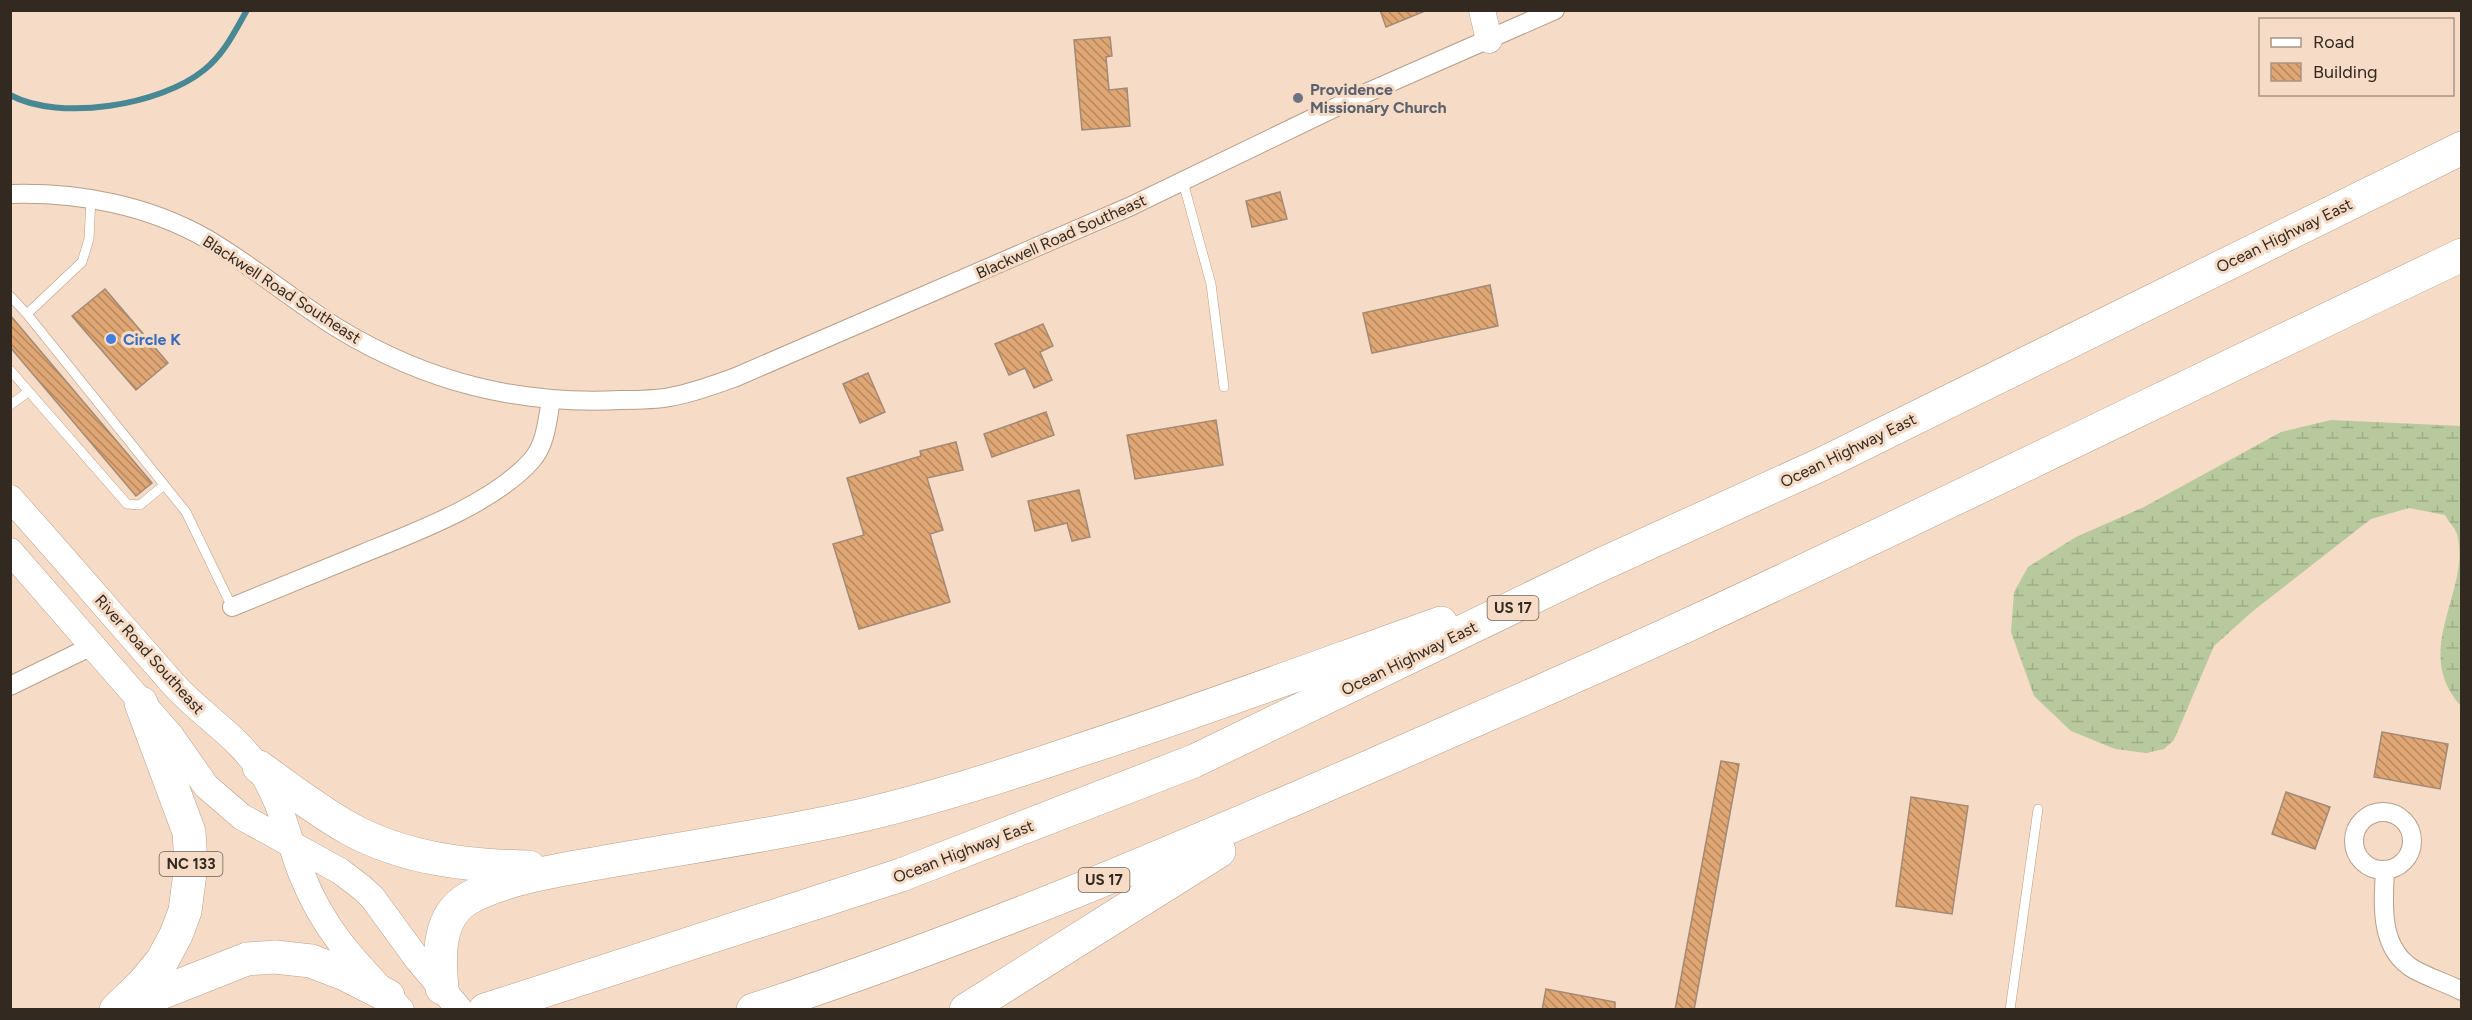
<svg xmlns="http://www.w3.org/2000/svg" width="2472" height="1020" font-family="Figtree,sans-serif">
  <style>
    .wetland { fill: url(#wetland-marsh) }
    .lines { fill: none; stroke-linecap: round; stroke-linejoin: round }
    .stream { stroke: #478894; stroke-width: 6 }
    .building { fill: url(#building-back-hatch); stroke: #a28a76; stroke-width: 1.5 }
    .lane-casing { stroke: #b79f8a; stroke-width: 10 }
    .street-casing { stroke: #b79f8a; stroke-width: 20 }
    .secondary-casing { stroke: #b79f8a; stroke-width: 27 }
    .highway-casing { stroke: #b79f8a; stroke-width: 34 }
    .lane { stroke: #fff; stroke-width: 9 }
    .street { stroke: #fff; stroke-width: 18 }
    .secondary { stroke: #fff; stroke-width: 26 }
    .highway { stroke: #fff; stroke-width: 33 }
    .worship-dot { fill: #6b7280; stroke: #f6dcc6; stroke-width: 2 }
    .shop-dot { fill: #3f7fe0; stroke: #f6dcc6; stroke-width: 2 }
    .labels { text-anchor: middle; stroke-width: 6; stroke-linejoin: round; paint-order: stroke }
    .shield { fill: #f6dcc6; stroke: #6d5f52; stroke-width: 1.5 }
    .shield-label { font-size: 15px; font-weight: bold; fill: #322920 }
    .worship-label { font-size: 16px; font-weight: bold; fill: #5b616d; stroke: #f6dcc6; text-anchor: start }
    .street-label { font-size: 16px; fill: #322920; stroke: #f6dcc6 }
    .shop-label { font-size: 16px; font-weight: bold; fill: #366cbe; stroke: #f6dcc6; text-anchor: start }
  </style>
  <defs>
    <pattern id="wetland-marsh" width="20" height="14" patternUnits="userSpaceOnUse" patternTransform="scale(1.5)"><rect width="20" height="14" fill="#b7c99d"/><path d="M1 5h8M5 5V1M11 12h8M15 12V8" fill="none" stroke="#9ead87"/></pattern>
    <pattern id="building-back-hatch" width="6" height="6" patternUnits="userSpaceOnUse" patternTransform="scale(1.5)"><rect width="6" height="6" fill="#e0a774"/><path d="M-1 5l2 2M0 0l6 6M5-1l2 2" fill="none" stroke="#b6885f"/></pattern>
  </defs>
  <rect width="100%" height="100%" fill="#f6dcc6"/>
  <path class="wetland" d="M2331,420l130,6v280c-51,-56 11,-115 -4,-172 -2,-6 -9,-13 -12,-19l-36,-7 -38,11 -118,92 -39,35 -40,94 -10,9 -18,4 -31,-4 -44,-18 -37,-35 -23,-64 3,-40 14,-25 48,-30 68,-30 137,-75z"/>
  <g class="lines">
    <path class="stream" d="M10,95c50,27 151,10 194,-25 20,-16 30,-37 43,-60"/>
  </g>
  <path class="building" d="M1380,10h45v1l-39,16z
    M1110,37l2,19 -6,1 3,33 18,-2 3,38 -48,4 -8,-90z
    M1280,192l7,27 -35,8 -6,-26z
    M1490,285l8,41 -126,27 -9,-40z
    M105,289l63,74 -32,27 -64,-74z
    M10,315l142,168 -16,13 -126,-149z
    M1043,324l10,22 -13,6 12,28 -18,8 -9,-20 -16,7 -14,-31z
    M868,373l17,39 -25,11 -17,-39z
    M1046,412l8,23 -62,22 -8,-23z
    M1216,420l7,45 -88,14 -8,-44z
    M956,442l7,28 -36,8 16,52 -13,4 20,68 -91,27 -26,-85 31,-9 -17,-57 74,-22 -1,-5z
    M1079,490l11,47 -18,4 -5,-18 -32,8 -7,-30z
    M2382,732l66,12 -8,45 -66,-12z
    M1721,761l18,3 -45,246h-19z
    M2286,792l44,15 -15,42 -43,-15z
    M1911,797l57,9 -16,108 -56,-8z
    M1546,989l69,13v8h-73z"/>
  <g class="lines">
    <defs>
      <path id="lane" d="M1183,182l28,102 13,103
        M91,199l-2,40 -7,23 -55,52 159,198 46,95
        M10,296l17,18
        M10,370l117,134 13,1 24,-20
        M10,405l18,-13
        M2010,1010l28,-201"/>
      <path id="street" d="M10,194c68,-2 138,11 197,45 46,27 87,62 132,90 88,53 179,76 281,71 17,0 34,0 50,-3 23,-4 44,-12 66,-20l393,-170 228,-110 198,-87
        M232,607c44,-18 88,-36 132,-54 52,-21 130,-50 168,-93 14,-17 15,-38 19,-60
        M10,686l82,-40
        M2354 841a29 29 0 1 1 58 0a29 29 0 1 1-58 0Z
        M2385,870c-2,35 -6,80 30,100 15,8 31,13 47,21"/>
      <path id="secondary" d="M1482,10l7,30
        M10,498c56,62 110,126 166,189 26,28 62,50 84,83 22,32 28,70 42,105 24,60 56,89 99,135
        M10,551l161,185 35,50 36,31 98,54 21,16 11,10 46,63 42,50"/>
      <path id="highway" d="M259,767c30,22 59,44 91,62 55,30 119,37 179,38
        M442,988c-3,-31 -5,-72 27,-90 35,-20 100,-30 141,-37 84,-15 170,-27 253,-46 72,-17 144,-40 214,-64 123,-40 243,-85 364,-128
        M125,1007l122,-48 28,-2 36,4 34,13 43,22
        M116,1010l26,-25 20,-24 14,-26 9,-24 6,-46 -2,-33 -48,-129
        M485,1010l416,-135 293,-114 404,-195 224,-102 640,-316
        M753,1010c212,-69 416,-156 620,-245 106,-47 212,-92 317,-141 259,-120 514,-247 772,-369
        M966,1010l253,-159"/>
    </defs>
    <use href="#lane" class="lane-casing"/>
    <use href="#street" class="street-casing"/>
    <use href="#secondary" class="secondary-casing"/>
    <use href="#highway" class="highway-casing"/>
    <use href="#lane" class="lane"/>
    <use href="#street" class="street"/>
    <use href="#secondary" class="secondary"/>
    <use href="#highway" class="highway"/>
  </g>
  <circle class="worship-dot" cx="1298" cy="98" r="6"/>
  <circle class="shop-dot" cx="111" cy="339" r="6"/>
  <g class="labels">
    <g class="shield">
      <rect x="1487.5" y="596" width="51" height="24" rx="4.5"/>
      <rect x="159.5" y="852" width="63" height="24" rx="4.5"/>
      <rect x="1078.5" y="868" width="51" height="24" rx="4.5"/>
    </g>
    <g class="shield-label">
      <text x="1513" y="613">US 17</text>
      <text x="191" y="869">NC 133</text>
      <text x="1104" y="885">US 17</text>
    </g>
    <g class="worship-label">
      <text x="1310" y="95">Providence<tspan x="1310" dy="18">Missionary Church</tspan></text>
    </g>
    <g class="street-label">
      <text transform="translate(2284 235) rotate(-26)" y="6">Ocean Highway East</text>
      <text transform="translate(1061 236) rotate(-24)" y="6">Blackwell Road Southeast</text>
      <text transform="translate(282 289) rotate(33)" y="6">Blackwell Road Southeast</text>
      <text transform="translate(1848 450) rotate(-26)" y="6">Ocean Highway East</text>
      <text transform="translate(150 654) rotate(48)" y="6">River Road Southeast</text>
      <text transform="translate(1409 658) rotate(-26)" y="6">Ocean Highway East</text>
      <text transform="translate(963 851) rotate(-21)" y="6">Ocean Highway East</text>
    </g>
    <g class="shop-label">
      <text x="123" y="345">Circle K</text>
    </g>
  </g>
  <rect width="2472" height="1020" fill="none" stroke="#322920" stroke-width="24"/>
  <rect x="2259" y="18" width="195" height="78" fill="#f6dcc6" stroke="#a89484" stroke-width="1.5"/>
  <rect x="2271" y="38" width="30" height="9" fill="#ffffff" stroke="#a89484" stroke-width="1.5"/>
  <text x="2313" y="48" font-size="18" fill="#322920">Road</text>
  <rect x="2271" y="63" width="30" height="18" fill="url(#building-back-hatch)" stroke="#a89484" stroke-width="1.5"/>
  <text x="2313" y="78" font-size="18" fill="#322920">Building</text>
</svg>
